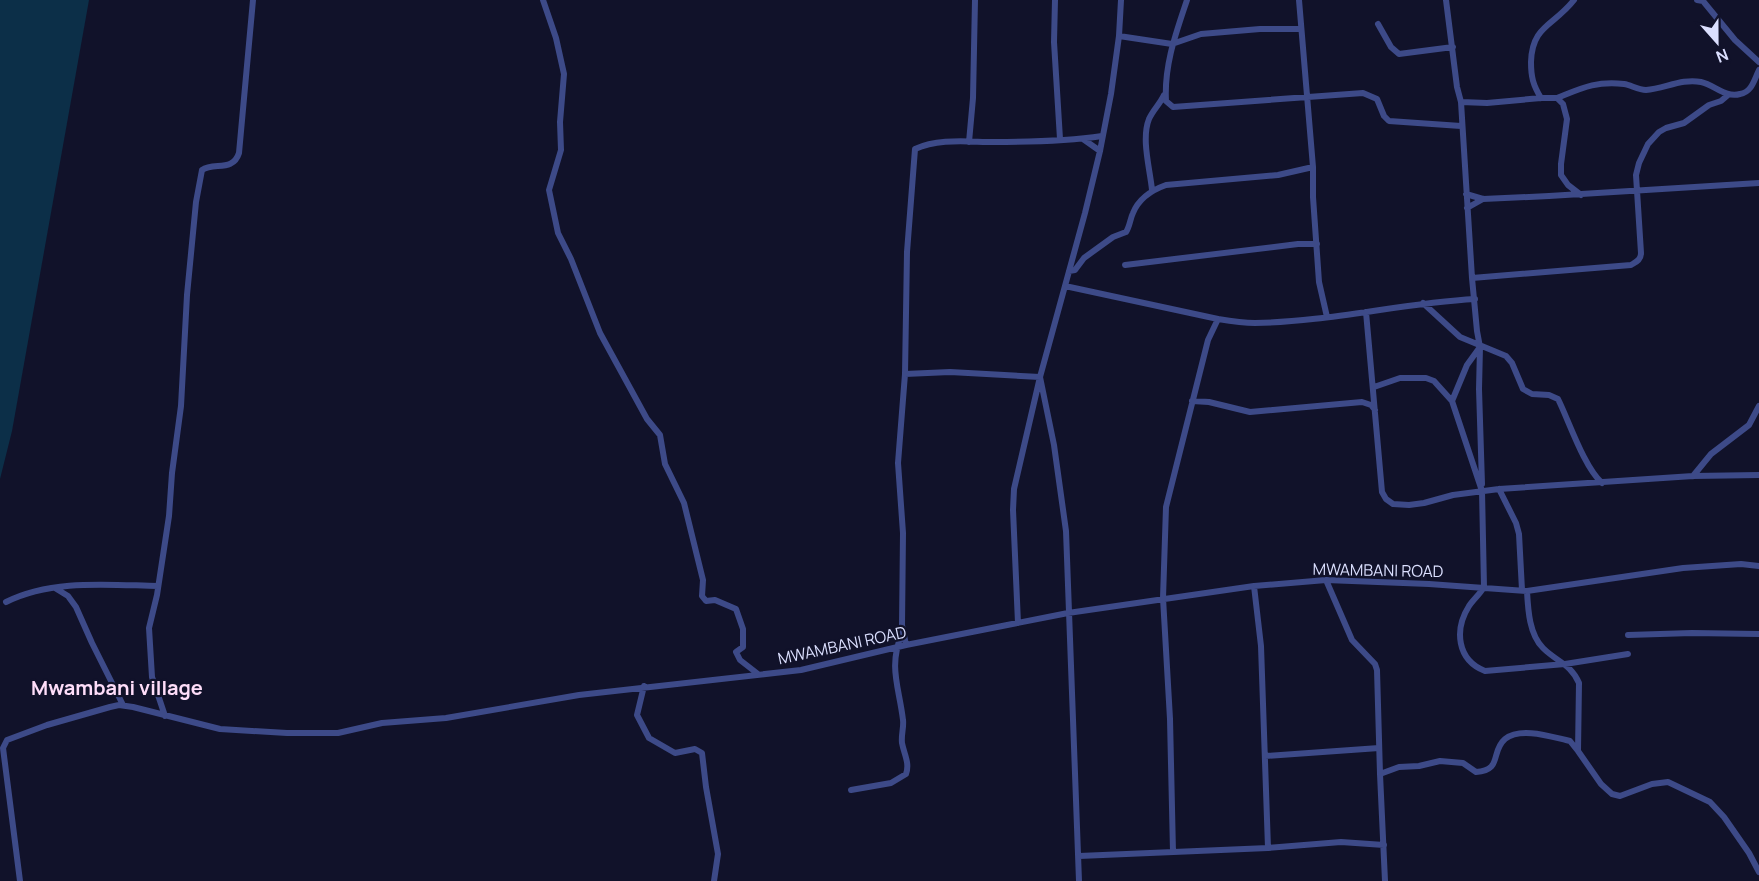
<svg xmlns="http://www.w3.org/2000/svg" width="1759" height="881" font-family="Manrope,sans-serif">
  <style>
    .water { fill: #0c2f48 }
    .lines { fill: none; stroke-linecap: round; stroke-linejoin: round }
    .minor { stroke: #3d4a88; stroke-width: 6 }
    .labels { text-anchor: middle; stroke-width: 4.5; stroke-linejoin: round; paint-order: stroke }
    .street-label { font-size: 16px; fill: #dbdffe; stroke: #11122a }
    .quarter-label { font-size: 20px; font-weight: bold; fill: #feddf9; stroke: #11122a }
  </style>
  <rect width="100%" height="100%" fill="#11122a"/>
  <path class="water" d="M0,0h89l-77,431 -12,48z"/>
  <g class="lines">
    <path class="minor" d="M543,0l13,38 8,36 -4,48 1,28 -12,40 9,43 13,26 29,74 47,86 13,16 5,29 19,39 19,77 -1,16 4,5 9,-1 21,9 7,20v18l-7,5 4,8 18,14
      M1055,0l-1,42 6,97
      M1187,0c-11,33 -23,65 -21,101l7,6 190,-14 14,6 7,17 5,5 72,5
      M1299,0l14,167v30l6,85 8,35
      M1446,0l11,87 4,15 11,176 5,53 3,16 -1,42 3,95
      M1697,0l6,1 32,39 24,22
      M1378,24l13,23 8,7 54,-7
      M1119,36l53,8 29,-10 59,-5h41
      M1541,98c-8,-13 -10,-21 -10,-36 1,-37 23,-36 43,-62
      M1557,98c25,-10 38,-17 67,-14 7,1 14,6 22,6 18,-1 36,-12 55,-8 14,3 24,16 39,12 12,-2 14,-14 19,-24
      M1461,102l26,1 54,-5h16l6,6 4,15 -6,45v11l7,10 13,10
      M1083,139l17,12
      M969,142l4,-44 2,-98
      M1152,190c-2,-21 -11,-51 -3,-71 4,-9 11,-15 15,-24
      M1466,194l17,5 66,-3 210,-13
      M1467,208l16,-9
      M1125,265l173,-21h19
      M1069,271l6,-1 9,-12 29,-21 13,-5c4,-6 4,-13 7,-19 6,-15 19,-23 33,-28l112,-10 35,-8
      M1472,278l159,-13c5,-3 10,-5 10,-12l-5,-78 3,-12 9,-19 11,-12 7,-4 18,-5 25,-18 12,-4 7,-6
      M1065,286l153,33
      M1423,303l37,34 46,19 6,7 11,26 9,5 17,1 9,4c11,22 26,68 44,84
      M1366,312l16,180 4,7 7,5 16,1 15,-2 29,-8 46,-6 194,-13 66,-1
      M905,374l45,-2 90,5 -26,112 -1,21 5,113
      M1374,387l26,-9h26l8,3 18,20 30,90 2,96c-4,7 -11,13 -15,19 -15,24 -12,54 16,65l80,-7 63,-10
      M1192,401l17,1 41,10 112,-10 9,3 4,5
      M1452,401l15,-36 13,-18
      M1693,476l18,-22 38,-29 10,-19
      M1499,489l17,34 3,11 3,56
      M1326,580l26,60 23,24 2,6 3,104 5,107
      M1254,586l7,60 7,202
      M55,588l13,8 8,11 16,36 31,62
      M1527,591c1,18 2,43 16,57 14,14 28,16 36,35l-1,68 23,33 11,10 8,2 32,-12 16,-2 42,20 14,15 25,36 10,19
      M6,602c46,-23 102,-17 152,-16
      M1628,635l64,-2 67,1
      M906,645l-4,-20 1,-92 -5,-70 7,-89 2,-122 8,-103c24,-11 53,-7 79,-7 35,0 74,-1 108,-6
      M644,686l-7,29 12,23 26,15 20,-4 7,4 4,34 12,67 -4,27
      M165,716l-13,-39 -3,-49 8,-33 12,-79 3,-43 9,-67 6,-111 9,-93 6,-32c12,-8 31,2 37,-17l14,-153
      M1265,756l114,-8
      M1380,774l19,-7 20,-1 21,-5 23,2 13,9c27,-2 14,-20 29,-33 15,-12 44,-3 61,1l4,1 8,10
      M851,790l40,-7 15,-9c4,-11 -2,-20 -4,-31 -1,-8 2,-16 1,-23 -4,-34 -15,-53 -1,-87
      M1173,852l-3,-133 -7,-121 3,-91 42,-167 10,-21c12,2 25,4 37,4 74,-1 146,-20 220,-24
      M1079,856l189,-8 73,-6 43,3
      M20,881l-17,-133 4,-8 40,-15 63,-18 9,-2 14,2 87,22 67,4h51l44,-10 64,-5 133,-23 222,-25 105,-25 162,-32 186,-27 72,-6 103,4 98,7 156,-23 58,-4 18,2
      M1079,881l-13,-350 -12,-86 -14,-68 45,-164 15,-62 11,-57 8,-58 2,-36"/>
  </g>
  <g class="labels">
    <g class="street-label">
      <text transform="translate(1378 570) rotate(1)" y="6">MWAMBANI ROAD</text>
      <text transform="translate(842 645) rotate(-12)" y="6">MWAMBANI ROAD</text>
    </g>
    <g class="quarter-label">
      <text x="117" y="695">Mwambani village</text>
    </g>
  </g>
  <g transform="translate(1717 42) rotate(159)" stroke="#11122a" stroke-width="4.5" paint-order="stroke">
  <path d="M0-4.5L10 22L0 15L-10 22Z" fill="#dbdffe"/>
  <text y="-9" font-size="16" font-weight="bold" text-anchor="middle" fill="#dbdffe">N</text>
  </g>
</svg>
